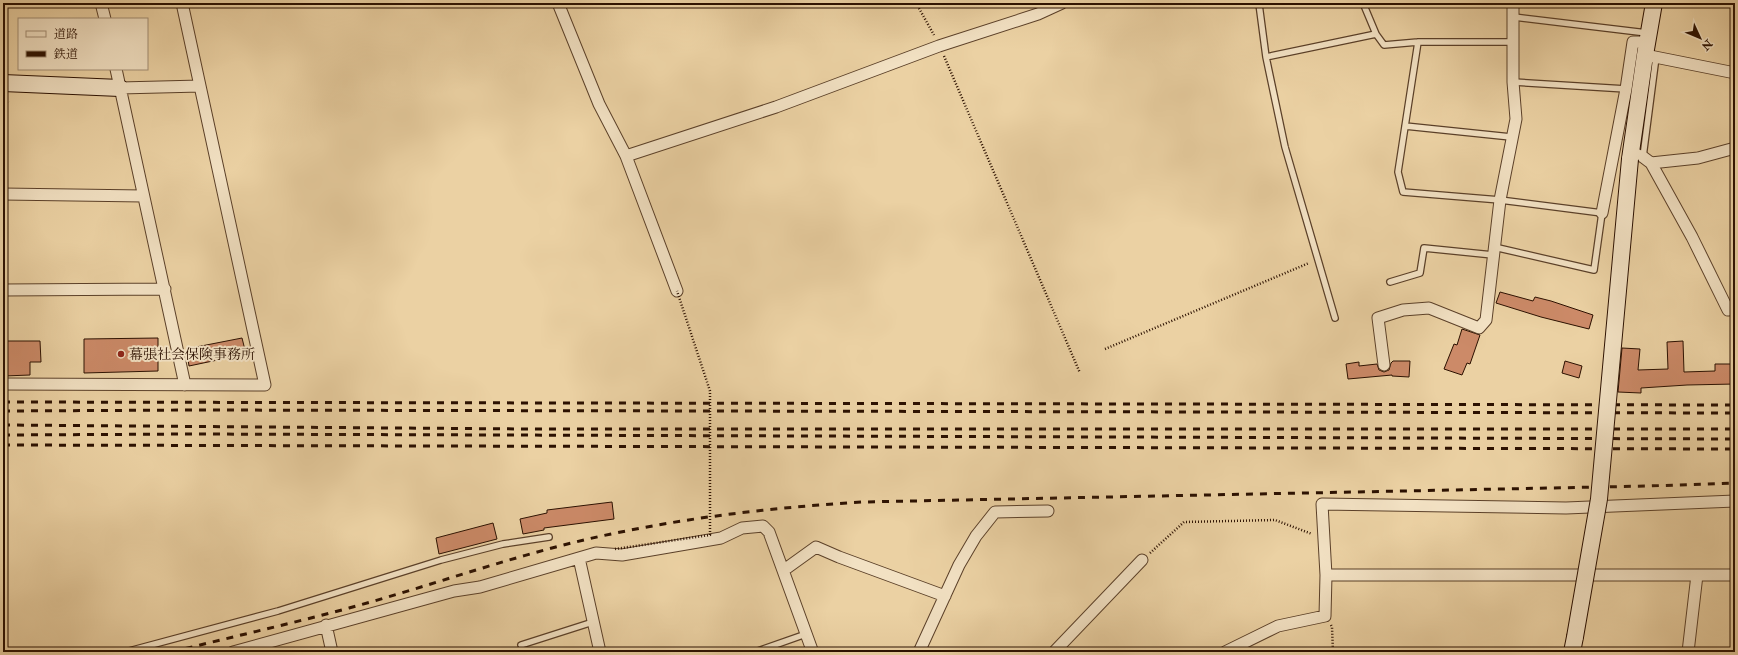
<svg xmlns="http://www.w3.org/2000/svg" width="1738" height="655" font-family="'IM FELL Double Pica','Noto Serif JP',serif">
  <style>
    .building { fill: #cc8a68; stroke: #2b1000 }
    .lines { fill: none; stroke-linecap: round; stroke-linejoin: round }
    .lane-casing { stroke: #5b4029; stroke-width: 8 }
    .street-casing { stroke: #5b4029; stroke-width: 13 }
    .secondary-casing { stroke: #2b1000; stroke-width: 18 }
    .path { stroke: #2b1000; stroke-width: 2.5; stroke-dasharray: 1 2; stroke-linecap: butt }
    .lane { stroke: #f2e1c3; stroke-width: 5.5 }
    .street { stroke: #f2e1c3; stroke-width: 11 }
    .secondary { stroke: #f2e1c3; stroke-width: 16 }
    .rail { stroke: #2b1000; stroke-width: 3; stroke-dasharray: 7 7; stroke-linecap: butt }
    .secondary-bridge-casing { stroke: #2b1000; stroke-width: 18; stroke-linecap: butt }
    .path-bridge { stroke: #2b1000; stroke-width: 2.5; stroke-dasharray: 1 2; stroke-linecap: butt }
    .secondary-bridge { stroke: #f2e1c3; stroke-width: 16 }
    .poi-dot { fill: #8f2418; stroke: #f2e1c3; stroke-width: 1.5 }
    .labels { text-anchor: middle; stroke-width: 4; stroke-linejoin: round; paint-order: stroke }
    .poi-label { font-size: 14px; fill: #2b1000; stroke: #f2e1c3; text-anchor: start }
  </style>
  <rect width="100%" height="100%" fill="#ebd1a3"/>
  <filter id="stains"><feTurbulence type="fractalNoise" baseFrequency=".005" numOctaves="4"/><feColorMatrix values="0 0 0 0 .2 0 0 0 0 .09 0 0 0 0 .02 0 0 0 .5 -.17"/></filter>
  <radialGradient id="worn" r=".72"><stop offset=".6" stop-color="#630" stop-opacity="0"/><stop offset="1" stop-color="#630" stop-opacity=".3"/></radialGradient>
  <path class="building" d="M1500,292l33,9 2,-4 16,4 42,14 -4,14 -48,-12 -45,-14z
    M1462,329l18,6 -10,29 -3,-1 -5,12 -18,-6 10,-25 3,1z
    M158,338v33l-74,2v-34z
    M242,338l4,16 -57,12 -2,-13 5,-2 -1,-3z
    M6,341h34l1,21h-11v13l-26,1 1,-14h-2v-18l3,-1z
    M1683,341l1,31 31,-1v-7h20v20l-48,1 -46,3v5l-23,-1 4,-44 18,1 -2,21 30,-1 -1,-27z
    M1393,361h17l-1,16 -17,-1v-1l-44,4 -2,-15 13,-2v4l18,-2 2,6 5,2 5,-2 2,-7z
    M1565,361l17,5 -3,12 -17,-5z
    M612,502l2,17 -70,9v2l-21,4 -3,-15 27,-6v-3z
    M493,523l4,16 -58,15 -3,-16z"/>
  <g class="lines">
    <defs>
      <path id="lane" d="M1262,3l-3,1 7,53 19,90 50,171
        M1363,3l13,31 8,11 34,-3h96
        M1514,17l133,16
        M1418,42l-20,130 5,20 97,8 102,13 -8,57 -100,-23
        M1266,57l110,-23
        M1513,82l113,7
        M1405,126l106,11
        M1643,157l13,-100
        M1390,282l30,-9 4,-25 69,7
        M521,645l72,-23
        M125,652l153,-41 163,-51 62,-16 46,-7
        M755,652l51,-18"/>
      <path id="street" d="M101,3l4,16
        M558,3l41,101 27,52 51,135
        M1645,55l90,18
        M116,69l69,316
        M120,88l80,-2
        M1631,152l12,5 8,6 47,-5 37,-10
        M626,156l150,-49 163,-61 99,-32 24,-11
        M1651,163l41,74 36,73 7,-1
        M3,194l140,2
        M1602,213l24,-124 7,-47h14
        M3,290l162,-1
        M1384,365l-6,-47 25,-8 26,-2 50,20 7,-8 14,-120 16,-81 -3,-37v-79
        M3,384l262,1 -83,-382
        M579,558l21,94
        M784,570l32,-23 23,10 106,39
        M1326,575h409
        M326,625l6,27
        M233,652l221,-61 26,-4 116,-34 26,2 99,-17 21,-10 21,-2 6,6 43,118
        M919,652l40,-87 17,-29 19,-24 53,-1
        M1054,652l88,-92
        M1225,652l53,-26 47,-10 1,-41 -4,-71 244,4 169,-7
        M1688,652l9,-77"/>
      <path id="secondary" d="M3,83l117,5
        M1630,159l15,-104 9,-52
        M1572,652l3,-15"/>
    </defs>
    <use href="#lane" class="lane-casing"/>
    <use href="#street" class="street-casing"/>
    <use href="#secondary" class="secondary-casing"/>
    <path class="path" d="M916,3l18,32
      M944,56l136,317
      M3,101l6,1
      M1105,349l204,-86
      M1150,553l34,-31 91,-2 37,14
      M1331,625l1,2 1,25"/>
    <use href="#lane" class="lane"/>
    <use href="#street" class="street"/>
    <use href="#secondary" class="secondary"/>
    <path class="rail" d="M3,402l1732,3
      M3,411l192,-1 1540,3
      M3,425l524,4h1208
      M3,435l191,-1 1541,5
      M3,445l1732,4
      M172,652c59,-15 118,-28 177,-44 89,-24 176,-57 267,-75 82,-17 164,-26 247,-31l785,-16 87,-3"/>
    <defs>
      <path id="secondary-bridge" d="M1575,637l24,-138 31,-340"/>
    </defs>
    <use href="#secondary-bridge" class="secondary-bridge-casing"/>
    <path class="path-bridge" d="M615,549l95,-14v-144l-33,-100"/>
    <use href="#secondary-bridge" class="secondary-bridge"/>
  </g>
  <circle class="poi-dot" cx="121" cy="354" r="4"/>
  <g class="labels">
    <g class="poi-label">
      <text x="129" y="359">幕張社会保険事務所</text>
    </g>
  </g>
  <rect width="1738" height="655" fill="none" stroke="#ebd1a3" stroke-width="16"/>
  <rect x="4" y="4" width="1730" height="647" fill="none" stroke="#2b1000" stroke-width="2"/>
  <rect x="8" y="8" width="1722" height="639" fill="none" stroke="#2b1000"/>
  <rect x="18" y="18" width="130" height="52" fill="#f2e1c3" stroke="#a28d75"/>
  <rect x="26" y="31" width="20" height="6" fill="#f2e1c3" stroke="#a28d75"/>
  <text x="54" y="38" font-size="12" fill="#2b1000">道路</text>
  <rect x="26" y="51" width="20" height="6" fill="#2b1000" stroke="#a28d75"/>
  <text x="54" y="58" font-size="12" fill="#2b1000">鉄道</text>
  <g transform="translate(1700 38) rotate(134)" stroke="#f2e1c3" stroke-width="3" paint-order="stroke">
  <path d="M0-3L7 15L0 10L-7 15Z" fill="#2b1000"/>
  <text y="-6" font-size="11" font-weight="bold" text-anchor="middle" fill="#2b1000">N</text>
  </g>
  <rect width="100%" height="100%" filter="url(#stains)"/>
  <rect width="100%" height="100%" fill="url(#worn)"/>
</svg>
